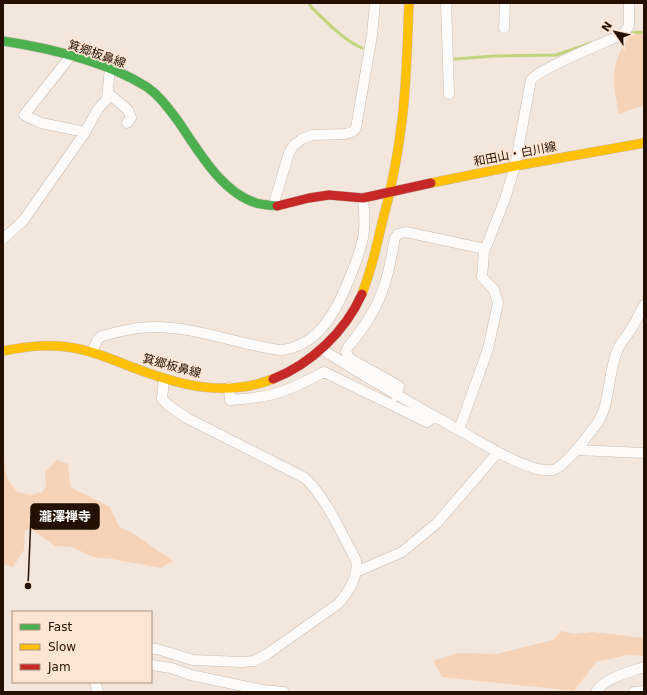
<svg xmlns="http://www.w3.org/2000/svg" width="647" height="695" font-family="'DejaVu Sans','Noto Sans JP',sans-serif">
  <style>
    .green { fill: #f6d3b7 }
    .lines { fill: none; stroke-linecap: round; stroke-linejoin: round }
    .stream { stroke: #c3d47b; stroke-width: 3 }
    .street-casing { stroke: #cabbae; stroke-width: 11 }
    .fast-casing { stroke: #cabbae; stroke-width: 10 }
    .slow-casing { stroke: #cabbae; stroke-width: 10 }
    .jam-casing { stroke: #cabbae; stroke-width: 10 }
    .street { stroke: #fdfbfa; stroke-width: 10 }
    .fast { stroke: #4caf50; stroke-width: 9 }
    .slow { stroke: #ffc107; stroke-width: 9 }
    .jam { stroke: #c62828; stroke-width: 9 }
    .labels { text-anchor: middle; stroke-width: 3.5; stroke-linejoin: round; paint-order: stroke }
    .street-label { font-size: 12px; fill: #231001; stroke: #fce5d3 }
    .leader { fill: none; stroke: #231001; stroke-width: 1.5 }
    .callout-dot { fill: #231001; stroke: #fce5d3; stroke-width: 1.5 }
    .callout { fill: #231001; stroke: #231001; stroke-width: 1.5 }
    .callout-label { font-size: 13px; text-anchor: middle; font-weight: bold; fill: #fff }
  </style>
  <rect width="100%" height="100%" fill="#f3e6dc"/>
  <path class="green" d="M644,31v74l-25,9c-4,-20 -8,-41 0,-60 3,-7 8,-14 12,-20z
    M57,460l11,4 2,23 40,20 9,20 12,5 42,29 -12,7 -49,-9 -19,-2 -21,-10 -17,-1 -21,-15 -9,-1 -1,20 -11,17 -10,-3v-103l2,3 2,14 10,14 13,3 12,-3 4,-6 -1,-14z
    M561,631l14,3 17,-2 52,6v18l-17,-1 -31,7 -22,29 -132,-14 -9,-16 25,-8 39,1 56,-14z"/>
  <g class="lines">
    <path class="stream" d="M309,3l3,5c16,15 30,31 50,40
      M627,33l17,-1
      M455,59l39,-3 62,-1 35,-12"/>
    <defs>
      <path id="street" d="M446,3l3,91
        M504,28l1,-25
        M70,57l-46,58 17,8 44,9
        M108,93l20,17 3,8 -4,5
        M273,206l16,-53 5,-8 8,-6 10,-4 33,-1 7,-2 4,-4 16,-93 3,-32
        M3,239l20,-18 61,-87 14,-25 9,-10 3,-31
        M321,349c45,28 91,55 138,81 22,12 70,44 94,40 12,-3 37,-37 45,-48 12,-17 10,-52 20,-73 3,-7 9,-13 13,-20 5,-8 9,-16 13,-24
        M92,352l6,-13 4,-3c16,-4 33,-9 49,-9 43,-1 86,17 128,23 41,-2 60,-44 73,-78 5,-13 11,-27 12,-41 1,-11 0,-22 -1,-33
        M229,388l1,12c41,-2 59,-9 94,-28l103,50 7,-5
        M396,396l3,-10 -50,-28 -3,-6 2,-5c16,-19 30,-40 37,-64 5,-15 7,-30 10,-45l3,-4 8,-2 79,17
        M459,430l29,-81 10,-46 -4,-13 -12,-13 2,-25 21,-53 10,-33 16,-86c9,-12 75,-38 92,-46l6,-8v-23
        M577,450l67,3
        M356,572l46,-20 35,-29 61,-71
        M151,649h6l36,11 49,2 12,-1 13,-7 71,-50c10,-11 21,-28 18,-44 -15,-27 -29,-61 -51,-82l-118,-60 -19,-13 -6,-6 2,-20
        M151,665l20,3 20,7 33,7 39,8 21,2
        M95,682l3,10
        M596,692c10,-15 32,-19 48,-25
        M634,692l10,-1"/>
      <path id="fast" d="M3,41c46,7 104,21 144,46 13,9 22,22 31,34 20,29 43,71 78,82 7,2 14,2 21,3"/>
      <path id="slow" d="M431,183l84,-17 129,-23
        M362,294c8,-21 14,-44 19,-67 9,-33 16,-66 20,-99 6,-41 6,-83 8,-125
        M3,351c25,-5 50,-8 76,-2 20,4 39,13 58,20 45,17 89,28 136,10"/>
      <path id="jam" d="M277,206l32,-8 20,-3 34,3 68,-15
        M273,379c38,-15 72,-47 89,-85"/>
    </defs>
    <use href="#street" class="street-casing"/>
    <use href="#fast" class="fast-casing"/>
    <use href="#slow" class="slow-casing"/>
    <use href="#jam" class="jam-casing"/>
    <use href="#street" class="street"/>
    <use href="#fast" class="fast"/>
    <use href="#slow" class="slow"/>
    <use href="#jam" class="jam"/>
  </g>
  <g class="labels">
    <g class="street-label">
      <text transform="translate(97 54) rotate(19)" y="4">箕郷板鼻線</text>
      <text transform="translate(515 154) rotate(-11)" y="4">和田山・白川線</text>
      <text transform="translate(172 366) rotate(15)" y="4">箕郷板鼻線</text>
    </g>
  </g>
  <path class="leader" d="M28 586L31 516"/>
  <circle class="callout-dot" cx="28" cy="586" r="4"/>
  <rect class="callout" x="31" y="504" width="68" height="25" rx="4"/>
  <g class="callout-label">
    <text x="65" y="521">瀧澤禅寺</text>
  </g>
  <rect width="647" height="695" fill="none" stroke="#231001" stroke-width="8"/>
  <rect x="12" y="611" width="140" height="72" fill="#fce5d3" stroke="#a5907f"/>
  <rect x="20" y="624" width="20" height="6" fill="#4caf50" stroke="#a5907f"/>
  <text x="48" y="631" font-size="12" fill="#231001">Fast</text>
  <rect x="20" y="644" width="20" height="6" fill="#ffc107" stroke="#a5907f"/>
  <text x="48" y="651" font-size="12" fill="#231001">Slow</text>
  <rect x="20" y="664" width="20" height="6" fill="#c62828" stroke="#a5907f"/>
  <text x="48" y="671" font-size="12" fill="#231001">Jam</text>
  <g transform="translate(615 32) rotate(304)" stroke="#fce5d3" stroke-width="3" paint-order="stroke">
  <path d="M0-3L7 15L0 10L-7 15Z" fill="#231001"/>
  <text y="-6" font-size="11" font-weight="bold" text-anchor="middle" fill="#231001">N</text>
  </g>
</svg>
